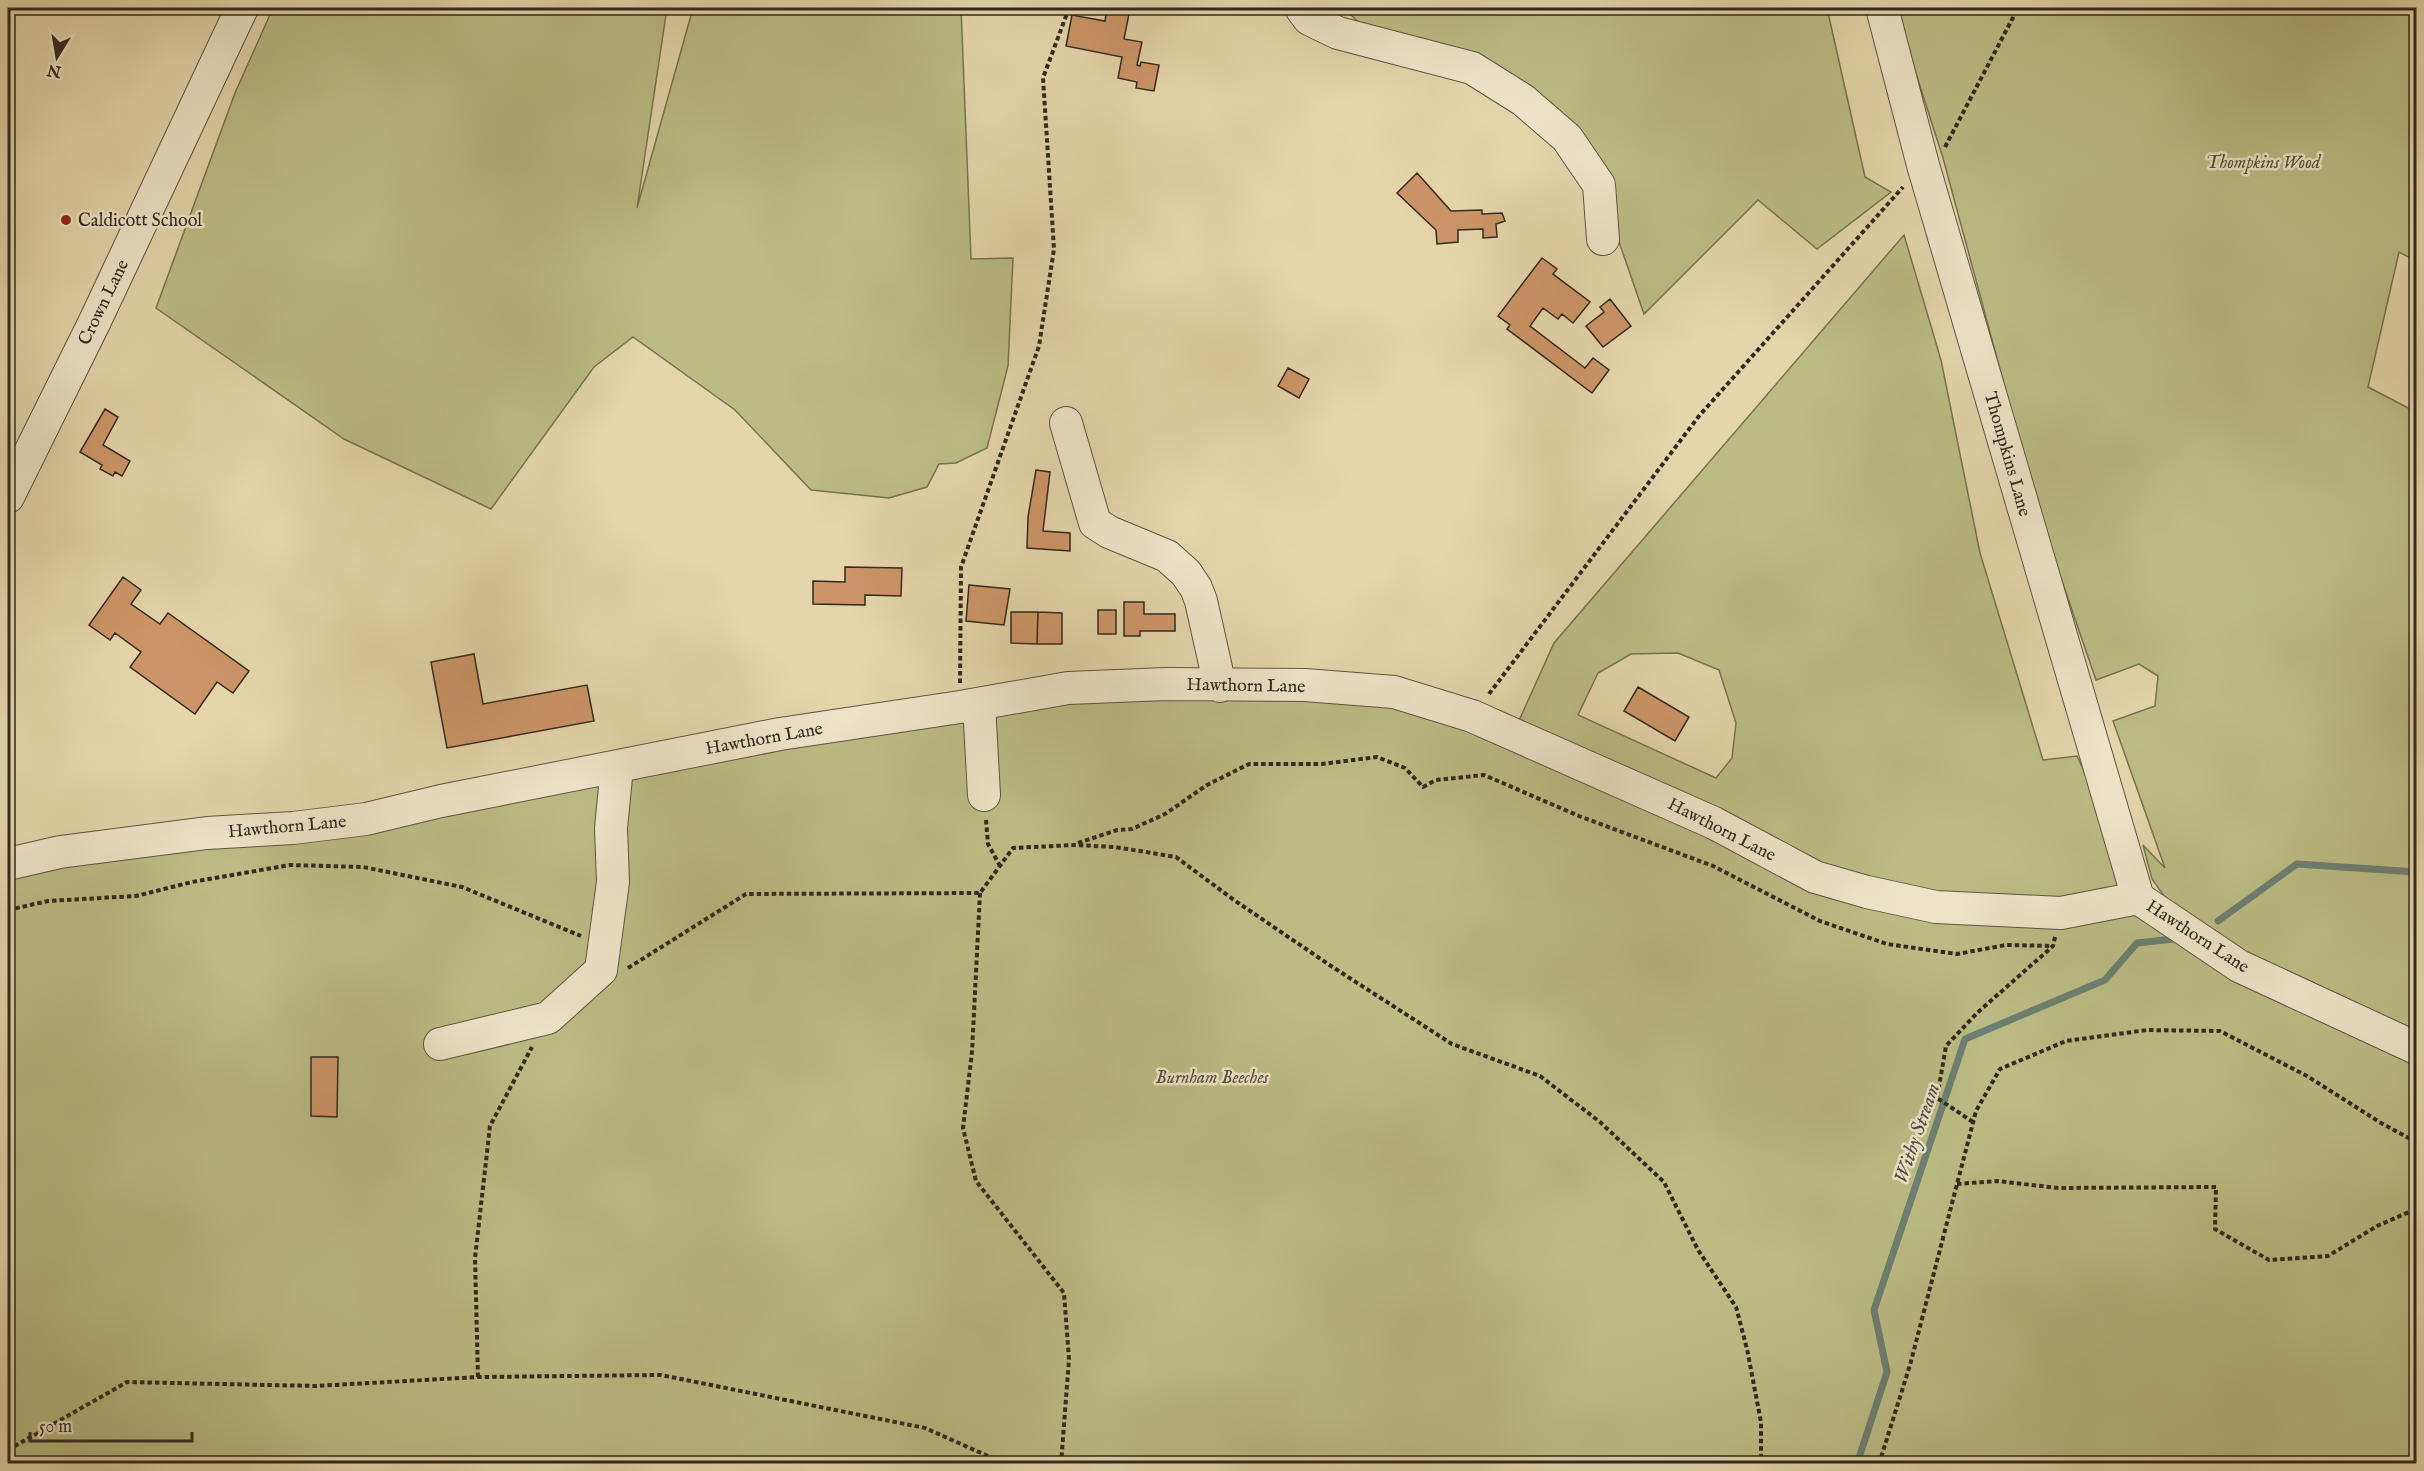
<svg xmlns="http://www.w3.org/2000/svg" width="2424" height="1471" font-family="'IM FELL English',serif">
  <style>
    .green { fill: #babc84; stroke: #767252; stroke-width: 1.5; fill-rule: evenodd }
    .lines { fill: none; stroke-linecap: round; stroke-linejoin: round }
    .stream { stroke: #6d7f72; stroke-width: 7 }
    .building { fill: #cd9567; stroke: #312920; stroke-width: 1.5 }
    .minor-casing { stroke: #5e5443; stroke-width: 34 }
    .path { stroke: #312920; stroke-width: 4; stroke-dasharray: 4.5 3; stroke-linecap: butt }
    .minor { stroke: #ede4c8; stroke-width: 32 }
    .poi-dot { fill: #8f2418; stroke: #ede4c8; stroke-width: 2 }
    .labels { text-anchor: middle; stroke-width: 5; stroke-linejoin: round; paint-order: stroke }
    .park-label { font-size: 18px; font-style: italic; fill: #534e39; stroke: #ede4c8 }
    .poi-label { font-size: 18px; fill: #312920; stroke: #ede4c8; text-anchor: start }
    .street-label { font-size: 18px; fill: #312920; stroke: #ede4c8 }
    .water-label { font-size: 20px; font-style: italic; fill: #4a4d42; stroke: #ede4c8 }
  </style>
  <rect width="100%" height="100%" fill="#e4d5ab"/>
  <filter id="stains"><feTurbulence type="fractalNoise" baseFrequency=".00333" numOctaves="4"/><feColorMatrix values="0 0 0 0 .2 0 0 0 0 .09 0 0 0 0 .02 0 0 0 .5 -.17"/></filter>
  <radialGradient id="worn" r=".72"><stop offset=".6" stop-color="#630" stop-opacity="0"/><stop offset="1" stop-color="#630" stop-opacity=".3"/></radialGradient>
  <path class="green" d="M273,8h394l-30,200 56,-200h268l10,251 42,-1 -5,108 -21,82 -31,15 -17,1 -12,23 -38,11 -78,-8 -76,-80 -102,-73 -39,30 -103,142 -147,-70 -188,-131 79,-215z
    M1344,8h483l38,169 26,15 -74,57 -59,-49 -114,114 -60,-173 -223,-116z
    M1895,8h521v253l-17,-9 -31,135 48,25v626l-209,-99 -33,-29 -22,-31 -9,-34 22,23 -52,-147 42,-15 3,-30 -19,-12 -43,16 -57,-166 -96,-356z
    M1904,235l37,125 39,193 63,207 34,-4 29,62 20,61 -23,17 -111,10 -129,-21 -346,-160 37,-82zM1678,653l41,17 17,53 -4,35 -16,20 -138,-63 20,-42 33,-19z
    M1363,692l111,33 334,160 332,31 276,143v404l-2408,1v-590l1020,-171z"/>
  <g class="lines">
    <path class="stream" d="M2218,921l79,-57 119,8
      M1857,1464l30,-92 -13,-62 91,-271 140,-59 32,-37 36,-4"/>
  </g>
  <path class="building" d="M1107,8l23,1 -6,30 18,3 -5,23 3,1 1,-4 18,3 -5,26 -18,-3 1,-6 -19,-4 4,-21 -56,-11 6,-31 33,6z
    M1417,173l34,38 31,-1v4l20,-1 3,8 -9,3 1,13 -14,1v-9l-25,1v12l-21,2 -1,-14 -39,-37z
    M1542,258l15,11 -4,5 37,28 -17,21 -11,-9 -4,5 -15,-11 -13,18 55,42 8,-10 16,12 -17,23 -85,-64 3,-4 -12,-9z
    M1610,299l21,27 -28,21 -17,-21 18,-14 -4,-5z
    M1288,368l21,11 -10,19 -21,-12z
    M105,409l13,8 -15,28 27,16 -8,15 -7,-4 -2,4 -13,-7 2,-4 -22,-13z
    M1036,470l14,2 -7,59 27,2v18l-43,-3 1,-31z
    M845,567l57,1 -1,28 -36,-1v10l-52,-1v-23l32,1z
    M123,577l18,13 -10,14 29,20 8,-11 81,58 -16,22 -16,-11 -22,32 -65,-47 11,-15 -26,-19 -5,7 -21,-15z
    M969,585l41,4 -6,36 -38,-4z
    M1124,602h20v12h31v17h-35v5h-16z
    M1098,610h18v24h-18z
    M1011,612h27l-1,32 -26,-1z
    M1038,612l24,1v31h-25z
    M474,654l9,50 104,-19 7,36 -147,27 -16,-86z
    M1638,687l51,30 -14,24 -51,-30z
    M311,1057h27l-1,60 -26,-1z"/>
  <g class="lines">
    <defs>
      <path id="minor" d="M1301,8l8,11 29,14 134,35 51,32 44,38 32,47 4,54
        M1882,8l41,157 215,733
        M1066,423l29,100 14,9 58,24 19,17 10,15 5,13 19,85
        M8,497l87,-176 147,-313
        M979,704l5,91
        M8,864l52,-12 147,-19 86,-5 73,-9 75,-18 339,-67 180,-27 108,-19 98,-4 139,1 89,7 78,24 242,107 101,54 52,15 69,15 125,6 77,-15 101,68 177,82
        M440,1044l108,-26 53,-48 12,-88 -2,-54 6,-61"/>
    </defs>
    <use href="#minor" class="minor-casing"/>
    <path class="path" d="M1945,147l73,-139
      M960,683l1,-116 78,-221 15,-97 -11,-171 26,-70
      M1489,694l210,-278 204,-229
      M986,820l2,24 12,22
      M1078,843l39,-13 15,-1 33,-15 42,-29 42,-21h73l55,-7 28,11 18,19 13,-7 48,-5 95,41 134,50 107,55 67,23 70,10 49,-9 47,1
      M980,893l-8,159 -9,76 13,53 88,112 5,66 -8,105
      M8,910l40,-9 88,-5 56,-14 98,-17 73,2 99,20 119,49
      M628,968l118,-74 234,-1 33,-45 61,-3 41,2 61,10 58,43 97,66 121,78 88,32 60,46 64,60 34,68 38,57 11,42 14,73v42
      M1973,1122l-36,-24 9,-52 31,-33 76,-67 2,-9
      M1957,1184l40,-3 61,7 158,-1 -1,42 54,31 59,-4 49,-30 39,-17
      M478,1377l-3,-119 15,-132 42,-79
      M8,1450l119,-68 189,4 162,-9 183,-2 264,53 81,36
      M1879,1464l31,-99 66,-254 24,-42 66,-28 81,-11 73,1 87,45 74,47 35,19"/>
    <use href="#minor" class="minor"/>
  </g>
  <circle class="poi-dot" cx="66" cy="220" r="6"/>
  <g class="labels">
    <g class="park-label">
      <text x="2263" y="168">Thompkins Wood</text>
      <text x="1212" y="1083">Burnham Beeches</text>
    </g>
    <g class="poi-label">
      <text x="78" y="226">Caldicott School</text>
    </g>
    <g class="street-label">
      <text transform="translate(103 302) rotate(-64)" y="6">Crown Lane</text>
      <text transform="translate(2008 454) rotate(74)" y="6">Thompkins Lane</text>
      <text transform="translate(1246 685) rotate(1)" y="6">Hawthorn Lane</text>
      <text transform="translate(764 738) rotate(-10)" y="6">Hawthorn Lane</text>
      <text transform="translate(287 826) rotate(-5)" y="6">Hawthorn Lane</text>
      <text transform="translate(1722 829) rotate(27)" y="6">Hawthorn Lane</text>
      <text transform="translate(2198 936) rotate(33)" y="6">Hawthorn Lane</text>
    </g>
    <g class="water-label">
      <text transform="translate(1916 1133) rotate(-71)" y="7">Withy Stream</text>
    </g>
  </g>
  <rect width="2424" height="1471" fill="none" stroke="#e4d5ab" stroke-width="30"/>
  <rect x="9" y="9" width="2406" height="1453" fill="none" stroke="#312920" stroke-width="3"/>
  <rect x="15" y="15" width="2394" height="1441" fill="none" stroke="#312920" stroke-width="1.5"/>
  <g transform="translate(57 57) rotate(191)" stroke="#ede4c8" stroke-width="4.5" paint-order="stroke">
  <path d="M0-4.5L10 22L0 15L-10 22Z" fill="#312920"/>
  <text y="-9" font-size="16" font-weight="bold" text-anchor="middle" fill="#312920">N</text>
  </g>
  <path d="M30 1432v9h162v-9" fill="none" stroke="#312920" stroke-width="3"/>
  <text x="39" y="1432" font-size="18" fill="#312920" stroke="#ede4c8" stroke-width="4.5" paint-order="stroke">50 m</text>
  <rect width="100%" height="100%" filter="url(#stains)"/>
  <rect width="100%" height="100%" fill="url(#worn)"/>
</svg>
